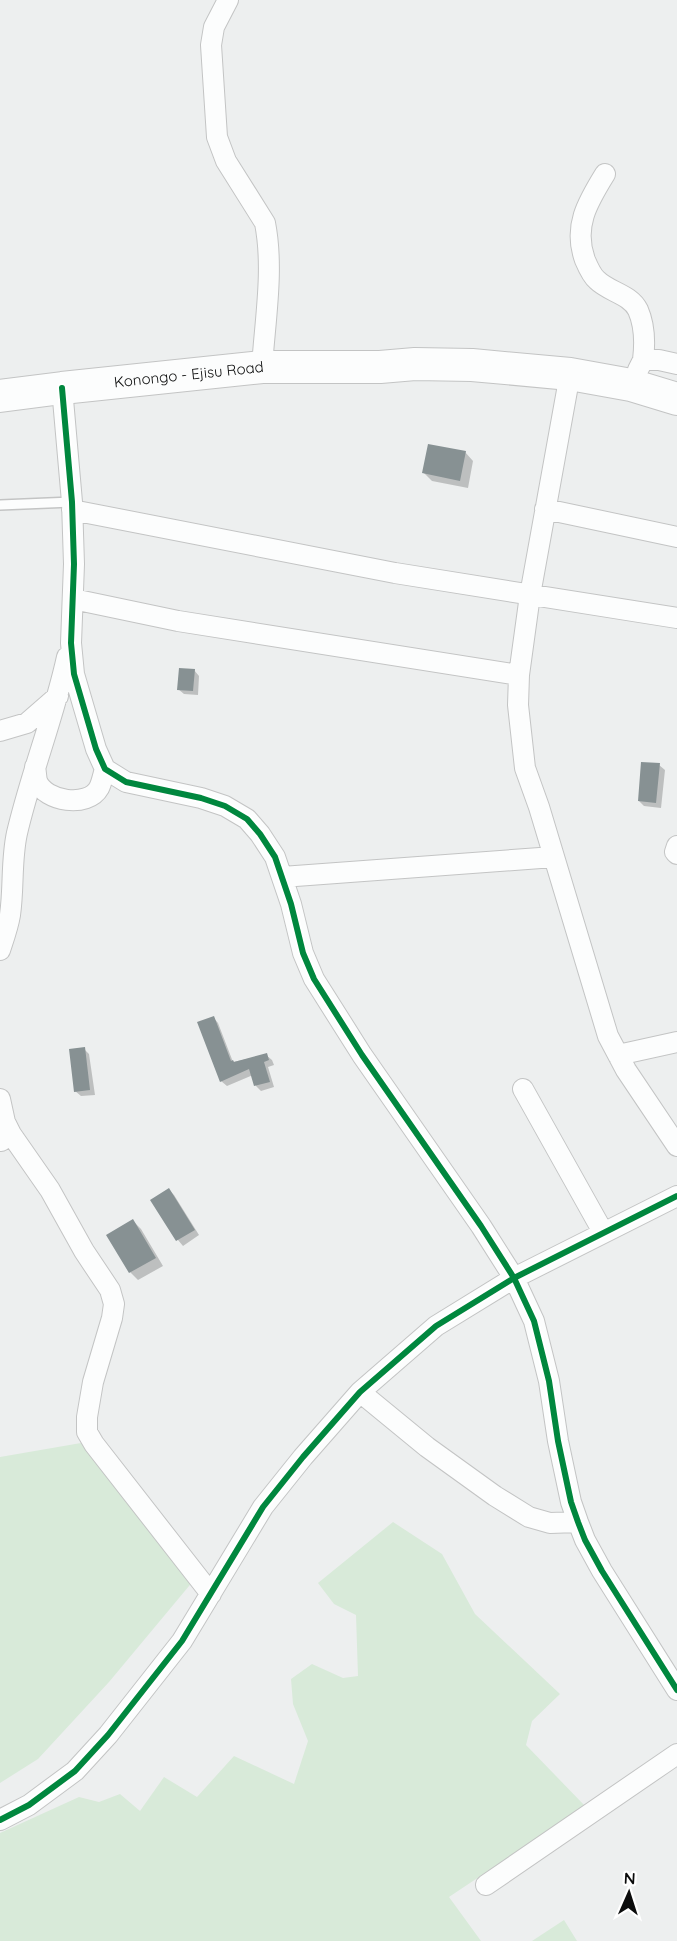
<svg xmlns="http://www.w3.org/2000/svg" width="677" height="1941" font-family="Quicksand,sans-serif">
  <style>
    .green { fill: #d8ead9 }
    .shadow { fill: #0003 }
    .building { fill: #879193 }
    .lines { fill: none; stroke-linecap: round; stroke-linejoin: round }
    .service-casing { stroke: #c3c4c4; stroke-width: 12 }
    .minor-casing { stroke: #c3c4c4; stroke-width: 22 }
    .trunk-casing { stroke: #c3c4c4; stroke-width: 34 }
    .service { stroke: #fcfdfd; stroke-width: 9 }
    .minor { stroke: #fcfdfd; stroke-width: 20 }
    .trunk { stroke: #fcfdfd; stroke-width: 32 }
    .cycleway-casing { stroke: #fff; stroke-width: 10 }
    .cycleway { stroke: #00873e; stroke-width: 6 }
    .labels { text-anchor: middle; stroke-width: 6; stroke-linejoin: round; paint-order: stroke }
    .street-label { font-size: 15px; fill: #0b0c0c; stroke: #fff }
  </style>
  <rect width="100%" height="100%" fill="#edefef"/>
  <path class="green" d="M81,1443l113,137 -85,102 -71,77 -38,24v-326z
    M393,1522l49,32 33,60 85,80 -28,27 -6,24 59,61 -136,91 32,44h-481v-108l79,-36 20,5 21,-8 20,17 24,-34 33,20 37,-41 60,28 14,-43 -15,-37 -2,-25 21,-15 31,14 15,-2 -2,-61 -22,-11 -16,-21z
    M564,1920l13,21h-45z"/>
  <path class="shadow" d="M465,452l8,9 -5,27 -36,-7 -8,-8z
    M194,670l5,6 -1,19 -14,-1 -6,-5z
    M659,765l6,5 -4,38 -17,-2 -5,-5z
    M213,1017l5,6 15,39 33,-7 6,5 2,5 -6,2 6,20 -13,4 -5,-5 -3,-11 -26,11 -6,-5z
    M84,1049l5,5 6,41 -14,1 -6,-5z
    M169,1190l5,5 25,40 -16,11 -5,-6 -26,-40z
    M133,1221l8,8 22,37 -25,14 -8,-8z"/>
  <path class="building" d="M428,444l38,7 -6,30 -38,-8z
    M179,668l16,1 -2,22 -16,-1z
    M641,762l19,1 -4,40 -18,-2z
    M214,1016l17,45 2,-1 1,2 33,-9 2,7 -5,2 6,20 -16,4 -5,-17 -29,13 -23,-60z
    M85,1047l5,43 -16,2 -5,-43z
    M169,1188l26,42 -19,11 -26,-41z
    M133,1219l23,39 -27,15 -23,-38z"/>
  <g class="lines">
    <defs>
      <path id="service" d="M0,505l72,-3"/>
      <path id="minor" d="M228,0l-14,27 -3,18 6,92 9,24 39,62c9,46 0,97 -3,144
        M605,174c-18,29 -32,53 -20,86 3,7 7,16 12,20 12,12 33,14 41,30 7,16 7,34 5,50
        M638,370l5,-10h16l18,4
        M570,374l-40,221 -11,80 -1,30 7,63 14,39 69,229 18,34 51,76
        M62,388l10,114 2,62 -3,79 3,31 22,75 9,20 21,13 75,16 24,8 22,13 13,15 15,23 16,47 12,49 11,26 48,76 119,171 33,52 20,43 15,60 9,60 13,61 7,20 7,18 17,31 75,119
        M545,509l132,28
        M72,510l323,63 282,45
        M73,599l105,22 341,54
        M0,731l27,-8 31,-27
        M35,767c1,4 1,10 2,14 8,21 51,27 62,7 3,-6 4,-13 6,-19
        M677,846l-2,6 2,2
        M282,877l272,-20
        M0,950c4,-12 8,-23 10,-35 4,-28 1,-55 7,-82 14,-60 37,-116 50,-176
        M618,1055l59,-13
        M523,1089l80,143
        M0,1099l5,23 6,12 -10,7
        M11,1134l39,56 34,61 26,39 4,14 -2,14 -19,64 -6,35v15l7,12 117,150
        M360,1392l67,55 68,49 34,21 21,6 28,-1
        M0,1820l29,-15 46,-34 33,-36 74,-94 81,-134 40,-50 57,-65 76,-66 78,-48 163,-82
        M486,1885l191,-131"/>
      <g id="trunk">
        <path id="s1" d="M0,396l62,-8 200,-21h118l35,-3 57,1 98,9 61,11 46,14"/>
      </g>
    </defs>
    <use href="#service" class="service-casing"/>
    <use href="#minor" class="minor-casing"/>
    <use href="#trunk" class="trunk-casing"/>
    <use href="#service" class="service"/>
    <use href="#minor" class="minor"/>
    <use href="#trunk" class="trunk"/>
    <defs>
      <path id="cycleway" d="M62,388l10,114 2,62 -3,79 3,31 22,75 9,20 21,13 75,16 24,8 22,13 13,15 15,23 16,47 12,49 11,26 48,76 119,171 33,52 20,43 15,60 9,60 13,61 7,20 7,18 17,31 75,119
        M0,1820l29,-15 46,-34 33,-36 74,-94 81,-134 40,-50 57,-65 76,-66 78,-48 163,-82"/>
    </defs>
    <use href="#cycleway" class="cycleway-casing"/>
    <use href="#cycleway" class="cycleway"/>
  </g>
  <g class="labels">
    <g class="street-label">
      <text dy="5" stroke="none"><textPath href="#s1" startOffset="190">Konongo - Ejisu Road</textPath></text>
    </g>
  </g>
  <g transform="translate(629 1893) rotate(3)" stroke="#ffffff" stroke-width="4.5" paint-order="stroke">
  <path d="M0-4.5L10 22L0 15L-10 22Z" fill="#0b0c0c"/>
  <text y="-9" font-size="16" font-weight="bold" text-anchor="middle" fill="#0b0c0c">N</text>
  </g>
</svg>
